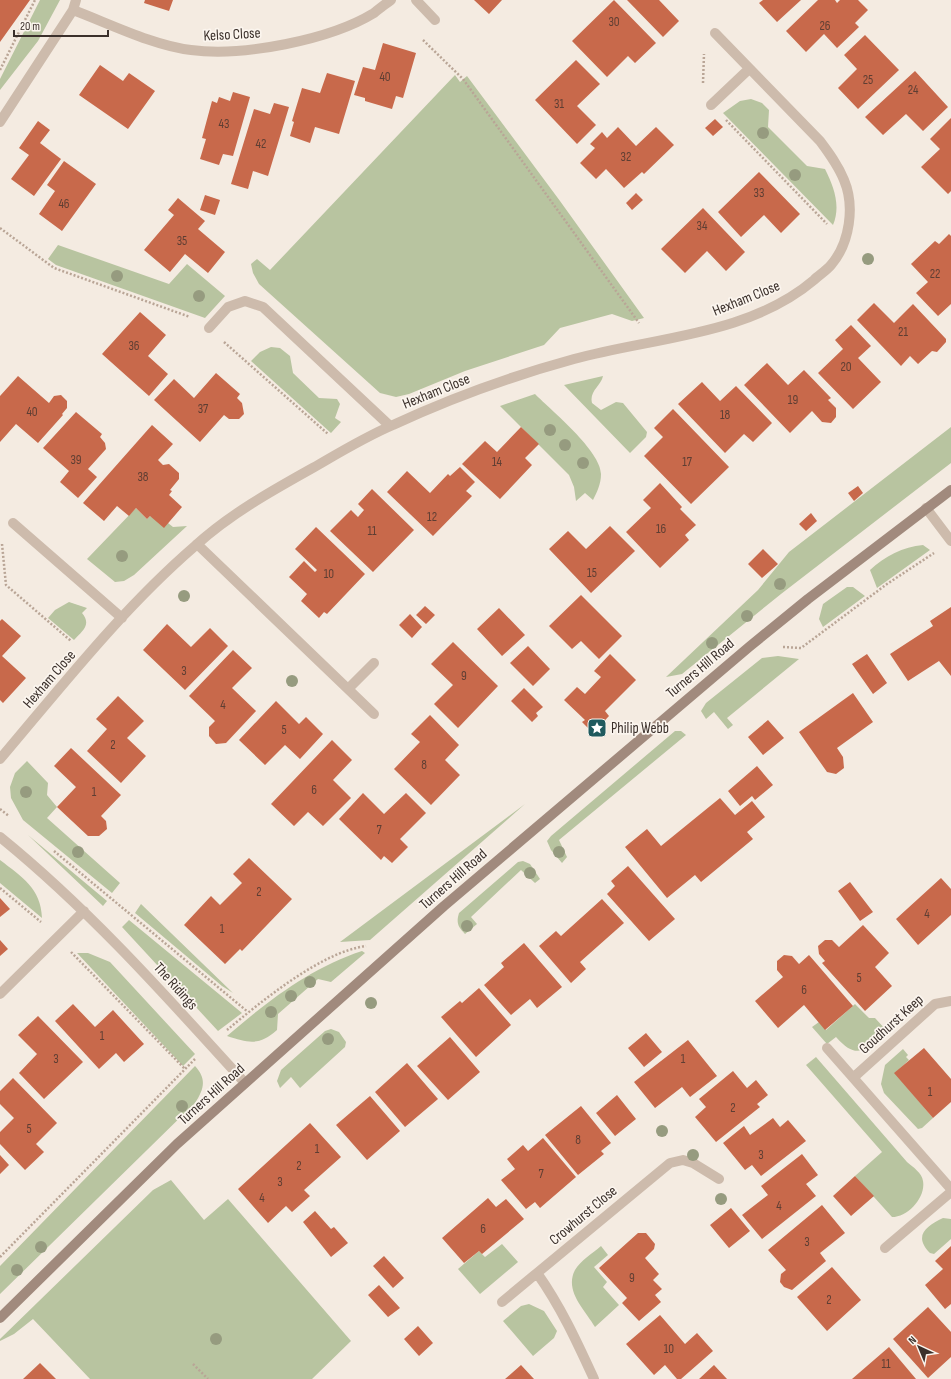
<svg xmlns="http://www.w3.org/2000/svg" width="951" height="1379" font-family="'Sofia Sans Condensed',sans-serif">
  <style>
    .green { fill: #b8c4a0 }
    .building { fill: #c8694b }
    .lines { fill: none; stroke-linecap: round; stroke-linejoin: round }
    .path { stroke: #b9a596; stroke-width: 2.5; stroke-dasharray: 2 2; stroke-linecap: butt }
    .street { stroke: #cdbbac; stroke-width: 10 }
    .secondary { stroke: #a18a7d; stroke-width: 10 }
    .tree { fill: #969b7f }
    .labels { text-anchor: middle; stroke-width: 3.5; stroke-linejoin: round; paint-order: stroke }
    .number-label { font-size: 13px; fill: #5e3e33 }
    .street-label { font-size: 15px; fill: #3b302b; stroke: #fbf5ee }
    .poi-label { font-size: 15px; fill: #3b302b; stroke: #fbf5ee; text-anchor: start }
  </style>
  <rect width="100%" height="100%" fill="#f4ebe1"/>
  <path class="green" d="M40,0h20l-22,41 -38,49v-11z
    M455,75l5,7 7,-6 93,125 84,117 -12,3 -20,-7 -52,14 -16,17 -79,26 -56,23 -13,3 -16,-4 -121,-109 -6,-11 -2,-9 6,-5 13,11z
    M751,99l11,4 7,7 -1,17 39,39 18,3c9,18 16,37 8,56l-110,-112 17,-12z
    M58,245l111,39 18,-20 38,32 -20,22 -149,-53 -8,-6z
    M271,347l9,1 10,8 3,17 26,25 18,1 3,5 -5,14 6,4 -10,11 -80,-72 9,-9z
    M603,376c-2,10 -14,15 -11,27l9,7 15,-8 7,1 24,29 -1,5 -16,16 -66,-68z
    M535,394c17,17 66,57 66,80 0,10 -4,18 -8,26l-8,-7 -9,8 -2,-14 -5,-12 -69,-69z
    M951,427v36l-170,131 -99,80 -16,3 92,-87 31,-38z
    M136,508l11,11 3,-3 18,7 5,4 14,-1 -53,49 -10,6 -9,1 -28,-23z
    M923,545l7,5 -53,38 -7,-18c15,-14 33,-23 53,-25z
    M847,587h6l12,9 -42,31 -4,-8 4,-15z
    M69,602l18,6 -5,5c10,12 0,18 -8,27l-26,-22 7,-8z
    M778,656l21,3 -72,59 6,7 -5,4 -14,-17 -8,7 -5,-8 5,-8 56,-45z
    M675,731h6l5,4 -127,105 8,17 -5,6 -11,-13 -4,-9 4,-5z
    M27,761l21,22 -1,12 10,12 -10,11 73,65 -8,10 -89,-73 -12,-22 -1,-11 5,-14z
    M525,804l-155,136 -30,2z
    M28,835l79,66 -4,5z
    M0,860c22,17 41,28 42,58l-42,-35z
    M523,861l7,3 10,15 -5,4 -14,-13 -50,47 6,7 -12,10c-7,-7 -9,-11 -6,-21l59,-51z
    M141,904l92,89 -11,-7 -87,-73z
    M129,920l113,93 -24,18 -96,-104z
    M362,951l3,2 -34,29 -13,-3 -40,35 -1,16c-18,16 -28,13 -50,6 41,-35 83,-68 135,-85z
    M77,953h11l22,9 85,92 -12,12z
    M855,1004l14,14h6l12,13c-21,18 -29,31 -51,6l-9,7 -15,-17 7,-5 7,8z
    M331,1029l8,3 7,10 -1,5 -45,41 -9,-11 -11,11 -3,-7 4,-11 44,-39z
    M903,1049l5,6 -2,2 3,3 -14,13 38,45 -11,10 -4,1 -34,-36 -3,-9 4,-19z
    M816,1057l91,105c6,5 15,11 16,19 3,16 -15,36 -31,36l-37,-41 27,-24 -76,-87z
    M195,1066c12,13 9,23 0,37l-195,191v-28z
    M171,1180l33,40 24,-21 123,142 -39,38h-222l-57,-60 -19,15 -14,7v-2l153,-149z
    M943,1218l8,1v20l-17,15 -4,-1c-17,-17 -4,-27 13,-35z
    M502,1244l16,18 -38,32 -22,-25 21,-18 6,6z
    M601,1246l7,9 -14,12 13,15 -4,5 16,18 -24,22c-10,-17 -31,-36 -20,-57 5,-9 18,-17 26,-24z
    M529,1304l15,7 13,20 -3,7 -21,18 -30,-35 18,-15z"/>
  <path class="building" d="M0,0h30l-30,42z
    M145,0h28l-4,11 -25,-8z
    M474,0h28l-13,14z
    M614,0l42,43 -21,20 -7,-7 -21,21 -35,-36z
    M627,0h32l20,21 -16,16z
    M763,0h38l-24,22 -18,-19z
    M818,0h17l2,3 3,-3h18l10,10 -13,13 4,4 -22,21 -13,-14 -18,18 -20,-21z
    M865,35l34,35 -41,39 -20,-21 19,-19 -13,-14z
    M383,43l33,10 -13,45 -7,-2 -4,13 -27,-8v-3l-11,-3 9,-28 12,3z
    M576,60l24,24 -23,22 19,19 -19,19 -42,-44z
    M100,65l23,16 6,-8 26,18 -27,38 -49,-34z
    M915,71l33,36 -25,24 -17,-17 -23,21 -18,-18z
    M327,73l28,8 -16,53 -24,-7 -5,16 -20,-7 4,-14 -2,-1 10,-33 18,5z
    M233,92l17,5 -17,59 -10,-2 -4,11 -19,-6 6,-20 -4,-1 10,-37 5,2 2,-6 11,4z
    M274,103l15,4 -21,69 -15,-5 -5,18 -17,-5 23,-75 16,5z
    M951,118v73l-3,3 -27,-27 19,-18 -10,-10z
    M715,119l8,8 -10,9 -8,-8z
    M38,121l12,9 -10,13 21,16 -27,37 -23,-17 18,-24 -10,-7z
    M618,127l18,19 20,-19 18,18 -30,29 -2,-2 -18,16 -18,-19 -10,10 -16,-16 15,-15 -5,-4 12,-12 5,6z
    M64,161l32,23 -34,47 -23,-17 16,-23 -8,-6z
    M759,172l41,42 -19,19 -17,-18 -23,22 -23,-25z
    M636,193l7,7 -11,10 -6,-7z
    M205,195l15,5 -5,15 -15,-5z
    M178,198l27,23 -7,8 27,23 -17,21 -23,-19 -15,18 -26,-22 30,-35 -6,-5z
    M703,208l42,44 -19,19 -19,-20 -22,22 -24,-24z
    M949,234l2,2v68l-13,12 -22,-23 12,-11 -17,-18 24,-23 4,3z
    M874,303l20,20 19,-19 33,35v3l-9,10 -5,-1 -14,13 -8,-8 -9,10 -44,-46z
    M140,312l26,23 -18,21 20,18 -19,22 -47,-42z
    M851,325l20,21 -13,12 23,24 -28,27 -35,-36 25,-24 -8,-9z
    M767,363l21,22 16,-15 27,28 -3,2 8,8v9l-5,6 -9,-1 -10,-11 -22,22 -46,-48z
    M216,373l24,21 -3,4 5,5 2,11 -5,5h-10l-5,-4 -24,27 -46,-42 20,-21 20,19z
    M18,376l31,27 5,-7 7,-1 6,6v7l-5,6 1,1 -25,28 -22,-19 -16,18v-46z
    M702,382l18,19 16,-15 36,37 -19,19 -9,-8 -19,19 -47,-49z
    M673,409l56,58 -38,37 -47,-48 19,-19 -9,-9z
    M76,412l26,22 -2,3 5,6 1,6 -18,20 9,8 -19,21 -18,-16 9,-11 -26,-23z
    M152,425l21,19 -15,16 5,5 6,-1 10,9v6l-9,11 2,1 -3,4 13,12 -18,21 -14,-12 -3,3 -11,-11 -7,8 -12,-10 -13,15 -21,-18z
    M521,427l18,17 -14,14 7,7 -32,34 -38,-35 23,-23 12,11z
    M460,467l15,15 -9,9 6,5 -39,40 -46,-44 20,-21 23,22 18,-19 2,2z
    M660,483l22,24 -2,2 16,16 -11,10 4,5 -29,28 -34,-36 25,-24 -8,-8z
    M858,486l5,7 -9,8 -6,-8z
    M372,489l42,41 -41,42 -43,-41 21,-21 7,7 6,-7 -6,-6z
    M811,513l6,8 -11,10 -7,-7z
    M610,526l25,25 -44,42 -42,-44 19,-18 18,18z
    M316,527l49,47 -38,40 -3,-2 -5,6 -18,-17 6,-7 -18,-17 15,-16 11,11 2,-2 -22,-21z
    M763,549l15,15 -16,14 -14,-14z
    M581,595l41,41 -23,23 -18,-18 -9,8 -23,-23z
    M425,606l10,9 -9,9 -10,-9z
    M951,607v69l-12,-15 -31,20 -18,-27 43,-28 -3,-5z
    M499,608l26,27 -23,21 -25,-27z
    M410,614l12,13 -10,11 -13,-13z
    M2,619l19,17 -19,20 24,22 -23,25 -3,-3v-79z
    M167,624l24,23 19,-19 18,18 -43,44 -42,-40z
    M453,642l45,44 -40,42 -24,-24 19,-19 -22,-21z
    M528,646l22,23 -17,17 -23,-23z
    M233,650l19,18 -20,20 24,23 -30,32 -10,1 -7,-8v-9l6,-6 -26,-25z
    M610,654l26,26 -31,31 4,5 -16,17 -11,-11 3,-2 -21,-20 13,-13 8,7 16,-17 -7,-6z
    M867,654l20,29 -14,11 -21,-30z
    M524,688l19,19 -7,6 2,3 -6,6 -21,-21z
    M853,693l20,29 -36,26 6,9 1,11 -8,6 -9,-2 -28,-40z
    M118,696l26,25 -17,17 19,18 -25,27 -34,-32 20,-22 -11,-10z
    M276,701l23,23 7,-7 17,17 -23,25 -15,-14 -20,20 -26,-25z
    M430,715l29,30 -14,15 15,15 -29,30 -37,-36 26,-27 -9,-8z
    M768,720l16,18 -21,17 -15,-18z
    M332,740l20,20 -19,20 18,18 -28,28 -15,-14 -14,14 -23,-22z
    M71,748l50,47 -20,21 5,5 1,8 -8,7h-11l-31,-29 19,-20 -22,-21z
    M757,766l16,19 -18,15 -3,-4 -12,10 -12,-15z
    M363,793l21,21 22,-21 20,20 -26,26 8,8 -16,16 -8,-7 -3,4 -42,-41z
    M720,798l15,17 17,-14 13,16 -18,15 6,7 -52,43 -6,-7 -28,23 -42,-51 22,-18 14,17z
    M249,858l43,41 -50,52 -2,-2 -15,15 -41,-39 27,-29 9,9 22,-22 -9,-9z
    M628,866l47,53 -26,22 -42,-47 8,-8 -4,-5z
    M941,878l10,11v26l-33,30 -22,-26z
    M850,882l23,30 -13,9 -22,-30z
    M0,898l10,11 -10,8z
    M602,899l22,24 -44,39 6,7 -15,14 -32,-37 17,-15 5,5z
    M863,925l26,28 -14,14 17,19 -27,25 -43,-48 3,-2 -6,-7 -1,-8 7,-6h7l7,7z
    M0,940l8,9 -8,7z
    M524,943l38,44 -25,21 -7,-9 -19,16 -27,-30 20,-18 -3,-4z
    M784,955l8,1 7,8 10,-9 44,51 -28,24 -21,-25 -26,23 -23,-27 28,-24 -6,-7v-9z
    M479,988l32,37 -35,32 -35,-40 19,-16 2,2z
    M73,1004l22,23 18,-17 31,34 -20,18 -8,-9 -17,16 -44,-48z
    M38,1016l45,46 -39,37 -25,-26 18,-19 -19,-19z
    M646,1033l16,19 -18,15 -16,-19z
    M450,1037l30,35 -32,28 -31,-34z
    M688,1040l29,36 -27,21 -8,-10 -27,21 -21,-26z
    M924,1048l27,31v23l-18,16 -39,-45z
    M407,1063l31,36 -33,28 -30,-35z
    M733,1071l14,17 9,-8 12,15 -11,9 3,3 -44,35 -21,-25 11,-10 -7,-8z
    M13,1078l44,45 -21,21 8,8 -19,18 -25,-26v-12l14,-14 -14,-14v-13z
    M617,1095l19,24 -21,17 -19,-23z
    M370,1096l30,35 -33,29 -31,-35z
    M581,1106l30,37 -10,8 3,3 -26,21 -33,-40z
    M773,1118l7,9 8,-7 18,21 -45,35 -9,-11 -7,5 -22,-27 21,-17 6,9z
    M310,1123l31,34 -37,33 6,6 -18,16 -6,-6 -18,17 -30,-34z
    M543,1138l33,39 -36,31 -5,-6 -9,7 -25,-29 14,-11 -8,-10 16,-14 5,6z
    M802,1154l16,21 -12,9 10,12 -54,43 -20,-24 26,-20 -7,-9z
    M0,1155l9,10 -9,9z
    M855,1176l19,20 -23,20 -18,-20z
    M488,1198l8,9 10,-8 18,20 -42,35 -3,-3 -15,12 -22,-25z
    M822,1205l23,28 -25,20 6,8 -34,29 -8,-3 -4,-5 1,-8 5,-4 -18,-20z
    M731,1208l19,23 -21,17 -19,-23z
    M315,1211l16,18 3,-2 14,16 -17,14 -28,-35z
    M638,1233h8l9,11 -1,5 -9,9 14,16 -6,6 9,9 -7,6 6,7 -22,19 -17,-18 5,-5 -28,-30z
    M951,1246v58l-6,5 -20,-24 18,-16 -8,-8z
    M384,1256l20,22 -11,10 -20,-22z
    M832,1267l29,33 -34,31 -30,-34z
    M379,1285l21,23 -12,9 -20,-22z
    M928,1307l23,25v25l-23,21 -35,-39z
    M660,1315l25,29 12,-11 16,18 -32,28h-4l-12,-14 -11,10 -28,-31z
    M418,1326l15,17 -14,13 -15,-17z
    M889,1347l27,32h-64z
    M40,1363l16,16h-33z
    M521,1365l13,14h-29z
    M714,1365l13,14h-28z"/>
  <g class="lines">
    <path class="path" d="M423,40l40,39 176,244
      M0,70l35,-70
      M703,83l1,-29
      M726,120l101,104
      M0,228l54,40 136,49
      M224,342l104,92
      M2,544l4,41 65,56
      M783,647l18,1 86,-64 47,-31
      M0,809l9,7
      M54,851l194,161
      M0,888l41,34
      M71,952l114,117
      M227,1030c35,-29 94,-78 139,-84
      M0,1257l195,-198
      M193,1364l15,15"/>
    <path class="street" d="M416,0l19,20
      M73,10c35,13 81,36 118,40 51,7 139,-10 183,-37 5,-4 11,-9 17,-13
      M711,105l38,-36
      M0,122l73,-112 3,-10
      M209,328l19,-21 17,-6 18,6 127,119
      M926,508l25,33
      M13,523l109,95
      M197,544l177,170
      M348,689l26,-26
      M0,759c62,-73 122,-150 195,-213 36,-33 80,-57 123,-81 24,-14 49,-29 75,-40 58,-27 119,-49 181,-66 79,-22 174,-23 240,-79 5,-5 12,-9 17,-15 19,-22 24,-59 13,-85 -6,-15 -15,-27 -24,-39l-105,-108
      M0,837c90,73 167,160 245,246
      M0,994l84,-83
      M827,1048l124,141
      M854,1077l81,-73 16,-3
      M885,1248l66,-56
      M502,1302l35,-29
      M594,1379c-17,-37 -33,-72 -57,-106l133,-110 13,-3 10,3 26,16"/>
    <path class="secondary" d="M0,1318l177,-174 267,-238 305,-259 59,-48 143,-109"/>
  </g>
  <g class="tree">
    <circle cx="763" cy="133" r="6"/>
    <circle cx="795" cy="175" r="6"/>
    <circle cx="868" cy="259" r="6"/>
    <circle cx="117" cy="276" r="6"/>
    <circle cx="199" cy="296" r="6"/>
    <circle cx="550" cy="430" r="6"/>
    <circle cx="565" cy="445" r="6"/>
    <circle cx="583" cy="463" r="6"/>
    <circle cx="122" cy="556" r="6"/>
    <circle cx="780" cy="584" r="6"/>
    <circle cx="184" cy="596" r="6"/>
    <circle cx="747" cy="616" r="6"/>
    <circle cx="712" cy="643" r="6"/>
    <circle cx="292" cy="681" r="6"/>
    <circle cx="26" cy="792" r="6"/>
    <circle cx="78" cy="852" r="6"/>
    <circle cx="559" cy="852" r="6"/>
    <circle cx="530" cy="873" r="6"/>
    <circle cx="467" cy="926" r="6"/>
    <circle cx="310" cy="982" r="6"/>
    <circle cx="291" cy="996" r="6"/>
    <circle cx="371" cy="1003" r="6"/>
    <circle cx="271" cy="1012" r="6"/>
    <circle cx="328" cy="1039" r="6"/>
    <circle cx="182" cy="1106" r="6"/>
    <circle cx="662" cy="1131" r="6"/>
    <circle cx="693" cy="1155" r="6"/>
    <circle cx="721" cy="1199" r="6"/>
    <circle cx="41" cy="1247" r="6"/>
    <circle cx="17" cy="1270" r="6"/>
    <circle cx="216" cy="1339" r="6"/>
  </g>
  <defs>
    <symbol id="sight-square" viewBox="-11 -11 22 22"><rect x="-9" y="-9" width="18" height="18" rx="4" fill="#1f5a5e" stroke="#fbf5ee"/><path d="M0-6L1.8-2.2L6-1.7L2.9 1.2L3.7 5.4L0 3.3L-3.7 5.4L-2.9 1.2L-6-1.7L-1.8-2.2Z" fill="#fff"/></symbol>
  </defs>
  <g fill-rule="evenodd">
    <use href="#sight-square" x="586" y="717" width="22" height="22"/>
  </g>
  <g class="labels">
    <g class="number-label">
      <text x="614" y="26">30</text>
      <text x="825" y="30">26</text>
      <text x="385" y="81">40</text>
      <text x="868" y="84">25</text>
      <text x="913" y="94">24</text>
      <text x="559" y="108">31</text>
      <text x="224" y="128">43</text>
      <text x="261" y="148">42</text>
      <text x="626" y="161">32</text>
      <text x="759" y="197">33</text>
      <text x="64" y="208">46</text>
      <text x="702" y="230">34</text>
      <text x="182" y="245">35</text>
      <text x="935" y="278">22</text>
      <text x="903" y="336">21</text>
      <text x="134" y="350">36</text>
      <text x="846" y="371">20</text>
      <text x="793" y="404">19</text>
      <text x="203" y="413">37</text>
      <text x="32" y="416">40</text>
      <text x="725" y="419">18</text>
      <text x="76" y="464">39</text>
      <text x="497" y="466">14</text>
      <text x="687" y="466">17</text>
      <text x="143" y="481">38</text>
      <text x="432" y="521">12</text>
      <text x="661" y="533">16</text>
      <text x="372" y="535">11</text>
      <text x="592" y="577">15</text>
      <text x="329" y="578">10</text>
      <text x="184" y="675">3</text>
      <text x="464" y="680">9</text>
      <text x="223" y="709">4</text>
      <text x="284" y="734">5</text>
      <text x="113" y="749">2</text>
      <text x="424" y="769">8</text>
      <text x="314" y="794">6</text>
      <text x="94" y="796">1</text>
      <text x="379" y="834">7</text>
      <text x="259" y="896">2</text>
      <text x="927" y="918">4</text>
      <text x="222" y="933">1</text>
      <text x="859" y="982">5</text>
      <text x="804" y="994">6</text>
      <text x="102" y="1040">1</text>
      <text x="56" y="1063">3</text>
      <text x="683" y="1063">1</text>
      <text x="930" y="1096">1</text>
      <text x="733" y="1112">2</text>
      <text x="29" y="1133">5</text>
      <text x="578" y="1144">8</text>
      <text x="317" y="1153">1</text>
      <text x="761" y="1159">3</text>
      <text x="299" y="1170">2</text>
      <text x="541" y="1178">7</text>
      <text x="280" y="1186">3</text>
      <text x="262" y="1202">4</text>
      <text x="779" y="1210">4</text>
      <text x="483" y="1233">6</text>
      <text x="807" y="1246">3</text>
      <text x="632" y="1282">9</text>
      <text x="829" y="1304">2</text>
      <text x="669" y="1353">10</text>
      <text x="886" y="1368">11</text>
    </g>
    <g class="street-label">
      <text transform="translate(232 34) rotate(-3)" y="5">Kelso Close</text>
      <text transform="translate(746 298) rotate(-22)" y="5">Hexham Close</text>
      <text transform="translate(436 391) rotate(-22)" y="5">Hexham Close</text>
      <text transform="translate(700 668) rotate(-40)" y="5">Turners Hill Road</text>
      <text transform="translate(49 679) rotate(-49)" y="5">Hexham Close</text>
      <text transform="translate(453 879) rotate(-41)" y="5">Turners Hill Road</text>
      <text transform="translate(176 986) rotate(48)" y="5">The Ridings</text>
      <text transform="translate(891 1024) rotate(-42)" y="5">Goudhurst Keep</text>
      <text transform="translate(211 1094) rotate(-42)" y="5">Turners Hill Road</text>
      <text transform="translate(583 1215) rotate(-40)" y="5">Crowhurst Close</text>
    </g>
    <g class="poi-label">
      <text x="611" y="733">Philip Webb</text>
    </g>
  </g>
  <g transform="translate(919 1347) rotate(316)" stroke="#fbf5ee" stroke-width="3" paint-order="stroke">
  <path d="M0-3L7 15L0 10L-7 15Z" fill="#3b302b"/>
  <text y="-6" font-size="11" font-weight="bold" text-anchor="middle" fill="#3b302b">N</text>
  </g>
  <path d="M14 30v6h94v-6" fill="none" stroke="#3b302b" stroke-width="2"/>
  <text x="20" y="30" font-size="12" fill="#3b302b" stroke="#fbf5ee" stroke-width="3" paint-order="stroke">20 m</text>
</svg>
